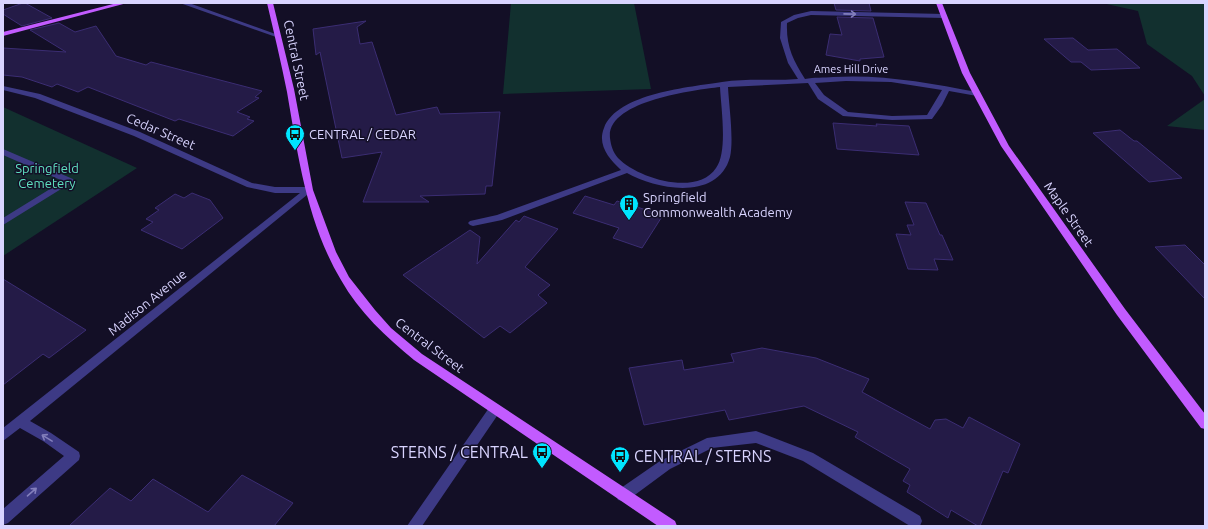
<svg xmlns="http://www.w3.org/2000/svg" width="1208" height="529" font-family="Ubuntu,sans-serif">
  <style>
    .green { fill: #12302f }
    .building { fill: #241b47; stroke: #3b2d73 }
    .lines { fill: none; stroke-linecap: round; stroke-linejoin: round }
    .minor { fill: #3d3a85; fill-rule: evenodd }
    .major { fill: #c25bff; fill-rule: evenodd }
    .oneway { stroke: #837fbc }
    .labels { text-anchor: middle; stroke-width: 3; stroke-linejoin: round; paint-order: stroke }
    .far-street-label { font-size: 11px; fill: #d9d4ff; stroke: #130f26 }
    .street-label { font-size: 13px; fill: #d9d4ff; stroke: #130f26 }
    .poi-label { font-size: 13px; fill: #d9d4ff; stroke: #130f26; text-anchor: start }
    .park-label { font-size: 13px; fill: #5fe0c0; stroke: #130f26 }
    .near-poi-label { font-size: 16px; fill: #d9d4ff; stroke: #130f26; text-anchor: end }
  </style>
  <rect width="100%" height="100%" fill="#130f26"/>
  <path class="green" d="M511,3h123l17,86 -148,5z
    M1102,3h103v93l-13,-20 -45,-32 -9,-33z
    M1205,99v31l-38,-4z
    M3,107l134,61 -134,88z"/>
  <path class="building" d="M23,3h2l27,15 -30,8 -19,-12v-4z
    M834,3h35l2,8 -35,-1z
    M837,17l36,1 11,39 -24,2v2l-34,-6 4,-21 12,1z
    M366,21l-9,6 3,17 12,-2 24,73 41,-8 3,7 60,-2 -8,74h-6l-1,8 -65,2 9,6h-66l19,-50 -40,6 -22,-106 -4,3 -3,-26z
    M59,23l16,9 21,-6 20,30 30,9 5,-3 111,29 -7,6 4,1 -22,14 13,5 -3,2 7,2 -21,15 -54,-17 -4,2 -87,-34 -10,5 -21,-8 -5,3 -30,-10 -19,-2v-27l63,4 -36,-22z
    M1073,38l15,12 29,-1 23,19 -49,2 -10,-8h-10l-27,-23z
    M833,123l44,3 -1,-2 33,2 10,29 -82,-6z
    M1120,130l14,11h3l45,37 -33,4 -56,-49z
    M192,193l18,7 13,18 -41,31 -41,-19 12,-8 -7,-3 13,-9 -4,-2 20,-14 9,4z
    M585,196l29,9 3,-4 46,14 -21,33 -29,-10 6,-10 -46,-15z
    M905,202l21,1 14,32h2l11,25 -19,-1 4,11 -30,-1 -12,-35 15,1 -4,-10h7z
    M524,216l34,13 -33,38 25,18 -12,10 9,8 -37,30 -10,-7 -16,12 -81,-63 67,-45 10,7 -3,27 39,-44 3,2z
    M1185,245l20,20v34l-50,-52z
    M3,279l83,51 -37,28 -6,-4 -40,31z
    M762,348l54,10 53,21 -7,13 68,37 5,-9 11,-1 17,9 6,-11 51,27 -12,29 -5,-2 -23,55h-2l-27,-16 -3,8 -41,-26 3,-7 -7,-4 7,-12 -55,-32 3,-5 -54,-26 -75,14 -4,-10 -81,15 -15,-57 53,-8 2,10 50,-8 -3,-8z
    M242,475l51,28 -19,23h-205l41,-38 21,13 22,-22 55,33z"/>
  <g class="lines">
    <path class="minor" d="M180,3h9l92,33 -5,1z
      M811,11l133,3 3,2 -3,2 -133,-3 -13,3 -11,5c-1,23 6,37 18,56 9,-2 19,-1 28,-2 49,-3 96,6 144,15l4,2 -4,2 -28,-5 -7,14 -10,14 -40,1 -49,-4 -25,-17 -10,-16 -80,4c1,19 6,52 2,70 -12,44 -73,33 -103,16l-125,47 -29,6 -3,-1 -2,-2 2,-2 27,-6 124,-45c-12,-11 -24,-25 -17,-42 13,-35 87,-41 118,-46 25,-4 51,-1 76,-3l-10,-16 -8,-25 1,-16 13,-7zM846,81l45,1 51,8 -15,25 -35,1 -44,-4 -24,-17 -9,-12zM720,87c1,21 8,65 -4,81 -19,29 -79,10 -98,-10 -5,-6 -7,-12 -8,-20 -4,-37 84,-48 110,-51z
      M3,86l37,8 100,38 112,51 23,4h34l4,3 -283,231 21,12 28,19 1,4 -1,4 -71,63 -5,2v-16l61,-53 -21,-15 -23,-13 -17,13v-13l297,-235h-25l-28,-6 -113,-51 -99,-38 -32,-8z
      M3,149l70,30 1,2 -71,44v-7l60,-37 -60,-26z
      M495,404l4,1 2,4 -2,4 -77,113h-15l84,-121z
      M756,431l57,22 107,63 2,5 -2,5h-10l-107,-65 -47,-18 -44,5 -42,21 -42,31 -5,1 -5,-1 -2,-5 2,-5 42,-29 47,-23z"/>
    <path class="major" d="M117,3h10l-124,33v-4z
      M267,3h6l21,86 19,101 23,62 13,25 26,33 16,18 31,26 253,167 2,5h-19l-244,-166c-28,-23 -55,-48 -73,-80 -34,-57 -43,-124 -54,-188 -6,-30 -13,-59 -20,-89z
      M936,3h6l28,70 39,73 116,163 80,105v15l-4,-1 -84,-113 -116,-169 -39,-73z"/>
  </g>
  <defs><path id="oneway-shaft" d="M-6 0H5M1.5-3L5.5 0L1.5 3" fill="none" stroke-width="1.6" stroke-linecap="round" stroke-linejoin="round"/></defs>
  <g class="oneway">
    <use href="#oneway-shaft" transform="translate(850 14) rotate(1)"/>
    <use href="#oneway-shaft" transform="translate(47 438) rotate(-149)"/>
    <use href="#oneway-shaft" transform="translate(32 492) rotate(-41)"/>
  </g>
  <defs>
    <symbol id="bus-pin" viewBox="-11 -11 22 30"><path d="M0 17L-7.5 6A9.5 9.5 0 1 1 7.5 6Z" fill="#00e5ff" stroke="#130f26"/><path d="M-5-6H5V4H4V6H2V4H-2V6H-4V4H-5ZM-3.5-4V0h7V-4ZM-3.5 1.2v1.5H-2V1.2ZM2 1.2v1.5H3.5V1.2Z" fill="#111"/></symbol>
    <symbol id="building-pin" viewBox="-11 -11 22 30"><path d="M0 17L-7.5 6A9.5 9.5 0 1 1 7.5 6Z" fill="#00e5ff" stroke="#130f26"/><path d="M-4-6H4V6H1V3H-1V6H-4ZM-2.5-4.3h1.7v1.8h-1.7ZM.8-4.3h1.7v1.8H.8ZM-2.5-1h1.7V.8h-1.7ZM.8-1h1.7V.8H.8Z" fill="#111"/></symbol>
  </defs>
  <g fill-rule="evenodd">
    <use href="#bus-pin" x="284" y="123" width="22" height="30"/>
    <use href="#building-pin" x="618" y="193" width="22" height="30"/>
    <use href="#bus-pin" x="531" y="441" width="22" height="30"/>
    <use href="#bus-pin" x="609" y="445" width="22" height="30"/>
  </g>
  <g class="labels">
    <g class="far-street-label">
      <text x="851" y="73">Ames Hill Drive</text>
    </g>
    <g class="street-label">
      <text transform="translate(297 60) rotate(78)" y="5">Central Street</text>
      <text transform="translate(161 131) rotate(23)" y="5">Cedar Street</text>
      <text transform="translate(1069 214) rotate(55)" y="5">Maple Street</text>
      <text transform="translate(147 302) rotate(-39)" y="5">Madison Avenue</text>
      <text transform="translate(430 345) rotate(37)" y="5">Central Street</text>
    </g>
    <g class="poi-label">
      <text x="309" y="139">CENTRAL / CEDAR</text>
      <text x="643" y="202">Springfield<tspan x="643" dy="15">Commonwealth Academy</tspan></text>
    </g>
    <g class="park-label">
      <text x="47" y="173">Springfield<tspan x="47" dy="15">Cemetery</tspan></text>
    </g>
    <g class="near-poi-label">
      <text x="528" y="458">STERNS / CENTRAL</text>
      <text x="634" y="462" text-anchor="start">CENTRAL / STERNS</text>
    </g>
  </g>
  <rect width="1208" height="529" fill="none" stroke="#d9d4ff" stroke-width="8"/>
</svg>
